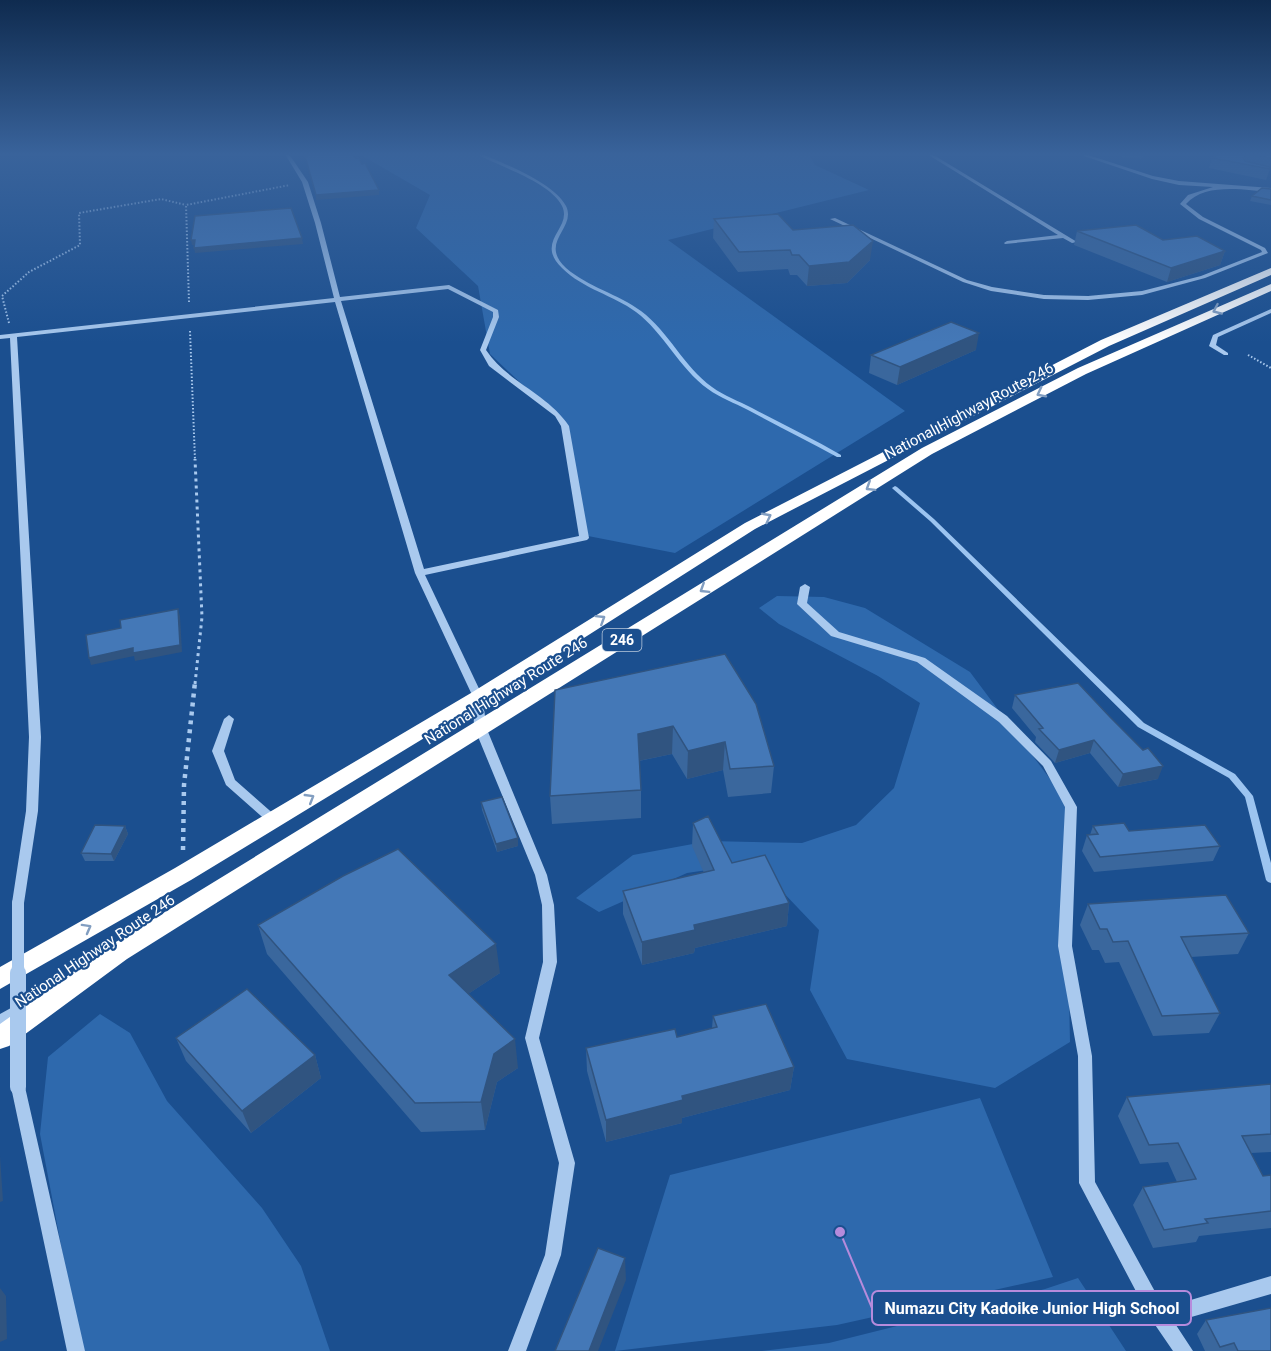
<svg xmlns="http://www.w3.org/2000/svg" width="1271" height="1351" font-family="Roboto,sans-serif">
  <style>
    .green { fill: #2e69ad }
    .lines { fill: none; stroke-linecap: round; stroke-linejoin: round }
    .stream { fill: #9cc4f0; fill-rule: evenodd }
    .path-far2 { stroke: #a9c9ee; stroke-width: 2; stroke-dasharray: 1.5 2; stroke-linecap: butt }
    .path-far1 { stroke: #a9c9ee; stroke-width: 3; stroke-dasharray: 3 4; stroke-linecap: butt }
    .path { stroke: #a9c9ee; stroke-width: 4.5; stroke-dasharray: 4 5; stroke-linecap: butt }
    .minor { fill: #a9c9ee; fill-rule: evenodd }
    .highway { fill: #fff; fill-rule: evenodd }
    .minor-bridge-far1 { stroke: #a9c9ee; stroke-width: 12 }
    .minor-bridge { stroke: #a9c9ee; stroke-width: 16 }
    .wall { fill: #3a679d }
    .shaded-wall { fill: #305480 }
    .building { fill: #4478b7; stroke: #305480; stroke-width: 1.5 }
    .oneway { stroke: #829ec1 }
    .labels { text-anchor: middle; stroke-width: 4.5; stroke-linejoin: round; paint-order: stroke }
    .shield { fill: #1b4f8f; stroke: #bbcadd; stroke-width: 1.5 }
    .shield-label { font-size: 14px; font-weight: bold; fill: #fff }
    .street-label { font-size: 15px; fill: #fff; stroke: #1b4f8f }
    .leader { fill: none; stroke: #b68bdc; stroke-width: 2 }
    .callout-dot { fill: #b68bdc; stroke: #1b4f8f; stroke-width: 2 }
    .callout { fill: #1b4f8f; stroke: #b68bdc; stroke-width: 2 }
    .callout-label { font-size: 16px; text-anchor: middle; font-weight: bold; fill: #fff }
  </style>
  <rect width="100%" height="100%" fill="#1b4f8f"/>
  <path class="green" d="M355,154h454l6,11 54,25 -201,50 237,171 -230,142 -87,-17 -25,-113 -73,-69 -12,-68 -62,-58 14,-33 -69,-40z
    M777,596l47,1 41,11 105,64 101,135 -4,95 3,140 -75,46 -148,-29 -37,-69 9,-60 -64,-67 -68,10 -88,39 -23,-14 57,-43 76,-14 93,2 54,-18 38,-37 26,-85 -42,-27 -99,-52 -20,-16z
    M100,1014l30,19 37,68 95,107 39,58 29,85h-249l-41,-217 8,-77z
    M980,1098l73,179 -216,48 -222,26 55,-176z
    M1078,1278l48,73h-364l67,-8 216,-54z"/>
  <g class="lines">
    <path class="stream" d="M477,154h5c23,10 72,29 84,52 11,22 -28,36 0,62 22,19 52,26 75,43 28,21 42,55 71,76 12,9 27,14 40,21 30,16 60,30 89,47v2h-4c-29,-16 -59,-31 -89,-47 -13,-7 -28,-12 -40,-21 -29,-21 -44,-56 -72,-77 -23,-17 -53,-23 -74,-44 -28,-27 11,-40 0,-62 -12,-24 -62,-39 -85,-52z
      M895,486l2,1 37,32 210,204 91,51 18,22 18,67v20l-3,-1 -2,-2 -21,-83 -16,-19 -91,-51 -208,-206 -37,-32 -1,-1z"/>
    <path class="path-far2" d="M189,302l-3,-97 104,-20
      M9,323l-7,-27 27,-24 51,-27 -1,-32 82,-14 25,6
      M190,331l5,129
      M1248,355l23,13"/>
    <path class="path-far1" d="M195,684l7,-67 -7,-158"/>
    <path class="path" d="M183,850l1,-65 11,-103"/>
    <path class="minor" d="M285,154h4l19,28 13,41 19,74 109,-12 49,25 1,7 -13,33c21,32 62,44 83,76l20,112 -2,2 -162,35 58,122 3,30 61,148 7,30 3,57 -18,76 36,125 -14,92 -35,96h-18l37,-96 14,-92 -34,-125 18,-76 -1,-57 -7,-30 -61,-148 -1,-30 -58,-124 -80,-271 -318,35 24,400 -3,74 -14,92 -1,4 -5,1 -5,-1 -1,-4 14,-92 3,-74 -19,-399 -10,1v-4l334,-37 -19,-75 -13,-41zM448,289l45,23v5l-13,33 9,16 66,50 6,10 18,110 -155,33 -83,-268z
      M927,154h5l145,88 -5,1 -9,-5 -58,6 -1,-1 3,-2 51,-6z
      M1078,154h7l68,22 26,5 92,7v4c-26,-2 -66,-10 -85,12l17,13 62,31 3,5 -63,25 -63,17 -54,5 -44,-1 -53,-8 -28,-9 -133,-63 5,-1 132,62 25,7 52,8 44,1 54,-5 59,-15 61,-24 -1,-2 -62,-31 -19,-15 8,-9 25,-8 -34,-2 -27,-6z
      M1271,309v4l-53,24 -2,8 12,8v2h-4l-15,-9 4,-11z
      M805,584l5,3 -3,16 32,29 86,26 82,58 44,45 26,46 -5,139 20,110 3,126 69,126 107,-32v18l-97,28 19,29h-20l-24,-35 -70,-133 -1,-127 -20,-110 7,-139 -22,-41 -44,-44 -82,-60 -86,-26 -34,-32 3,-17z
      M229,715l5,4 -10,32 11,29 42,37 2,3 -2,3h-8l-43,-38 -14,-34 12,-32z
      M20,1003l5,2 2,4 -2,4 -25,14v-13z
      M18,1080l5,2 2,5 60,264h-18l-56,-264 2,-5z"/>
    <path class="highway" d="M1271,268v7l-162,71 -354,183 -270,172 -294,179 -191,109v-22l175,-99 296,-175 274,-170 356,-183z
      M1271,284v7l-185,83 -154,80 -805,505 -118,87 -9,3v-25l111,-79 811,-497 156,-80z"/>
    <path class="minor-bridge-far1" d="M18,903v72"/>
    <path class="minor-bridge" d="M18,973v114"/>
  </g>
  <path class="wall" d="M1123,154h20l-1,5 -20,-2z
    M1219,154h52v16l-1,-1 -4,11 -57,-12 3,-10z
    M1271,189v16l-21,-4 2,-5z
    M714,219l79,11 77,30 -23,23 -40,3 -10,-11h-7l-2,-6 -50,3 -25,-34z
    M1077,231l86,9 62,11 -5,14 -53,17 -93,-37z
    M976,350l-79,35 -28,-12 2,-18z
    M725,654l49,112 -3,27 -43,4 -5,-27 -36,9 -15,-25 -33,7 2,29v28l-89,6 -2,-28z
    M1078,683l80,96 -40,8 -28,-34 -35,10 -20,-21 1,-5 -24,-29 3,-13z
    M481,802l37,36v8l-21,6 -15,-42z
    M693,823l39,40 57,40 -2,23 -92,22 -1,5 -52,12 -19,-51v-23l81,-18 -12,-27z
    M125,826l3,8 -14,27h-29l-4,-8z
    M1093,826l36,5 91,15 -7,15 -119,11 -12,-21 5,-16h3z
    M1088,904l161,29 -11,21 -47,3 29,56 -11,20 -56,3 -34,-74 -14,1 -6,-13h-7l-12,-25z
    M258,925l242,48 -32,21 50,74 -21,14 -12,48 -64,2 -154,-178z
    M713,1016l81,51 -4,23 -108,28v5l-76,19 -19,-71 -1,-23 91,-11 35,-9z
    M176,1038l139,17 6,23 -70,55 -65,-72z
    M1271,1084v68l-20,1 12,23 8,-1v53l-72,8 -3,6 -43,6 -20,-43 10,-18 34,-5 -9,-20 -28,2 -22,-48 9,-19z
    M1206,1320l65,31h-66l-8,-17z"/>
  <path class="shaded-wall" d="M379,190v5l-63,5v-5z
    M302,238l1,6 -108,9 -1,-5z
    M191,240h4l2,5h-5z
    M873,241l-3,19 -23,23 -40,3 2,-20z
    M1225,251l-5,14 -53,17 4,-14z
    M979,333l-3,17 -79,35 3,-18z
    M178,609l2,7 2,36 -47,9 -1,-5 -43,9 -2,-7z
    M673,726l-1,28 -34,7v-27z
    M1094,740l-4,13 -35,10 4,-13z
    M725,742l-2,28 -36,9 1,-28z
    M1163,766l-5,13 -40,8 5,-13z
    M125,826l3,8 -14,27 -3,-7z
    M518,838v8l-21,6 -1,-8z
    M789,903l-2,23 -92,22 -1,5 -52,12v-23l52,-17z
    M496,944l4,29 -47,31 -4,-29z
    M515,1039l3,29 -21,14 -12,48 -4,-28 13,-48z
    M315,1055l6,23 -70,55 -9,-22z
    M794,1067l-4,23 -108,28v5l-76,19v-22l76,-24z
    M0,1156l3,45 -3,1z
    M625,1258l1,22 -28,71h-9z
    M0,1288l6,8 1,43 -7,3z"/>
  <path class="building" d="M324,154h27l4,4h4l3,6 3,-1 14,27 -63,5 -11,-39z
    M1219,154h52v4l-23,-4 -5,4 2,3 25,6v2l-58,-11z
    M1262,188l9,1v11l-19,-4z
    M291,208l11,30 -108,10 1,-8h-4l4,-24z
    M778,214l15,16 60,-5 20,16 -24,21 -40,4 -10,-11h-7l-2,-5 -51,2 -25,-33z
    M1136,225l27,15 34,-4 28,15 -54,17 -94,-37z
    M951,322l28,11 -79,34 -29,-12z
    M178,609l2,36 -47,8v-5l-44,10 -3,-23 35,-7 -1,-8z
    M725,654l31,50 18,62 -44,3 -5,-27 -37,9 -15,-25 -35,8 3,56 -91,6 5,-106z
    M1078,683l32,34 33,33 5,-2 15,18 -40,8 -29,-34 -35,10 -20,-21 4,-1 -28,-33z
    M502,797l16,41 -22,6 -15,-42z
    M708,816l24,47 33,-8 24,48 -95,22 1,5 -53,12 -19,-51 91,-21 -21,-47z
    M1124,823l5,8 76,-6 15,21 -120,11 -13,-22 11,-1 -5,-8z
    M95,825l30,1 -14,28 -30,-1z
    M398,849l98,95 -47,31 66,64 -21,15 -13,48 -66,1 -157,-178 85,-49z
    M1226,895l23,38 -68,4 39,76 -58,3 -34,-75 -15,1 -6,-13h-7l-12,-25z
    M247,989l68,66 -73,56 -66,-73z
    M766,1004l28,63 -112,29 1,4 -77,20 -20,-72 89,-19 2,8 40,-10 -4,-11z
    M1271,1084v50l-29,2 21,40 8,-1v36l-66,8 3,4 -44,7 -21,-43 53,-8 -18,-36 -29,2 -22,-48z
    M598,1248l27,10 -36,93h-34z
    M1271,1308v43h-33l-4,-8 -14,4 -14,-27z"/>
  <defs><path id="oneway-chevron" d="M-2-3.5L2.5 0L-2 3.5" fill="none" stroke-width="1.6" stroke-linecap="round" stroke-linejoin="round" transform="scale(1.5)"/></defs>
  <g class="oneway">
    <use href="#oneway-chevron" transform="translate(1217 310) rotate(156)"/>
    <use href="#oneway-chevron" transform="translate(1041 393) rotate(153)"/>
    <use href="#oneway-chevron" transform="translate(870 487) rotate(148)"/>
    <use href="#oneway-chevron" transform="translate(767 517) rotate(-27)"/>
    <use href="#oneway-chevron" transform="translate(704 589) rotate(148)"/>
    <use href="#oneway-chevron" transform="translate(601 619) rotate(-32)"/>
    <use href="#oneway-chevron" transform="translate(310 798) rotate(-31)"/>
    <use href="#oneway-chevron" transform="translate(87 928) rotate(-29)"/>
  </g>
  <linearGradient id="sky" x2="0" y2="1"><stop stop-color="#0f2b4f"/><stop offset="0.45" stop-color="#39639b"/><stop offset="1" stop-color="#39639b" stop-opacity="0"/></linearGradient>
  <rect width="1271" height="343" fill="url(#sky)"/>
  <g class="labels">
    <rect class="shield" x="602.5" y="629" width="39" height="22" rx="4.5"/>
    <g class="shield-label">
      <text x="622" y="645">246</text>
    </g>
    <g class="street-label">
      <text transform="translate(969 411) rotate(-28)" y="5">National Highway Route 246</text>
      <text transform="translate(506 691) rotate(-32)" y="5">National Highway Route 246</text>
      <text transform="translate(95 951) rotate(-34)" y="5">National Highway Route 246</text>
    </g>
  </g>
  <path class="leader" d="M840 1232L872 1308"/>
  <circle class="callout-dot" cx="840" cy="1232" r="6"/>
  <rect class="callout" x="872" y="1291" width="319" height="34" rx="6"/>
  <g class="callout-label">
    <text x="1032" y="1314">Numazu City Kadoike Junior High School</text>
  </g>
</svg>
